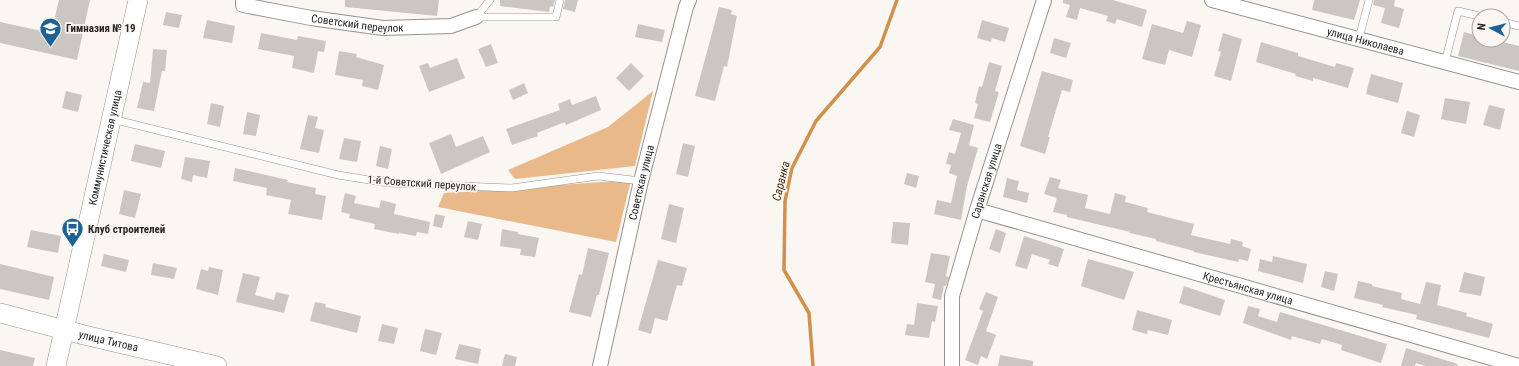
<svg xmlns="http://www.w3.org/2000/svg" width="1519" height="366" font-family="'Roboto Condensed',sans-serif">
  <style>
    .green { fill: #e9b989 }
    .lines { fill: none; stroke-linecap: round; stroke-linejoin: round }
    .stream { stroke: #d1904b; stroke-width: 3.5 }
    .building { fill: #cac7c3 }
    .service-casing { stroke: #96928f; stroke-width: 8 }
    .minor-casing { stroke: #96928f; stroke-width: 16 }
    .secondary-casing { stroke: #96928f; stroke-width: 20 }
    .service { stroke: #fff; stroke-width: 7 }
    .minor { stroke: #fff; stroke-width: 14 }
    .secondary { stroke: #fff; stroke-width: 19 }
    .labels { text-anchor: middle; stroke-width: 3.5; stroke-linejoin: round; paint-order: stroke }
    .street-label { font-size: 11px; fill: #272524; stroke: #faf7f3 }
    .poi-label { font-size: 11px; font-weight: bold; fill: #272524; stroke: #faf7f3; text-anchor: start }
    .water-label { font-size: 12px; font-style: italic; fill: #412708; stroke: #faf7f3 }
  </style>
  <rect width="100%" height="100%" fill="#faf7f3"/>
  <path class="green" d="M653,91l-18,75 -120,13 -7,-9 100,-43z
    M631,180l-15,62 -178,-35 6,-14z"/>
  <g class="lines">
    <path class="stream" d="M813,366l-4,-53 -25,-43 1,-69 7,-33 24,-47 64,-74 17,-47"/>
  </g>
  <path class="building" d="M59,0h31l-13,60 -77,-17v-21l51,11z
    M345,0h94l-2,16 -92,-9z
    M500,0h55l-2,7 -3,-1 -1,6 -49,-6z
    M565,0h13l-3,12 -12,-3z
    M1063,0h50l34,10 -5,17 -25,-8 -2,5 -9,-3 2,-5 -28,-8 -3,12 -11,-3 4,-12 -7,-2z
    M1314,0h46l-6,20 -42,-10z
    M1374,0h21l-1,6 10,3 -5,19 -18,-5 4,-15 -12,-3z
    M719,7l13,3 -1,4 6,2 -10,51 -3,-1 -9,35 -20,-5z
    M166,12l16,3 -3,13 -16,-3z
    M207,20l28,6 -3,17 -29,-5z
    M982,20l27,8 -4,14 -13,-4 -1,4 -14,-4z
    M1187,21l14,4 -9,32 -23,-7 -4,15 -23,-6 10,-35 31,9z
    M638,24l27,6 -3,12 -27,-5z
    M1464,32l15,4v4h15l25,6v25l-61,-15z
    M261,33l36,7 1,-4 28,5 -2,11 -6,-1 -4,22 -22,-5 2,-12 -36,-7z
    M1223,33l19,6 -11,42 -17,-5 7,-24 -3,-1z
    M1054,38l17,5 -5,15 -16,-5z
    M1261,42l37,11v3l37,11 1,-4 18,5 -6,20 -35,-10v3l-18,-5 1,-2 -40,-12z
    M491,44l7,19 -12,4 -8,-18z
    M153,49l14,1 -2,21h-3l-8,40 -17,-3 6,-26 7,1z
    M339,51l18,3 -1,3 28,8 -6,25 -16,-4 1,-6 -28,-5z
    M457,58l8,20 -36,14 -10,-26 9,-3 2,5z
    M989,62l13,4 -7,25 4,1 -9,30 -16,-4 4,-14 -3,-1 4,-17 3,1z
    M631,63l13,13 -15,15 -13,-13z
    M1042,71l31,9 -3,12 -8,-2 -14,47h2l-5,17 -25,-8z
    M1371,74l32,9 -5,20 -32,-9z
    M524,83l4,10 -15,7 -4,-10z
    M66,91l16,4 -4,17 -16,-4z
    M596,96l5,14 -35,15 -1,-3 -28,11 1,3 -26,9 -6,-16 54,-19 -2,-6 12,-5 2,6z
    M1445,98l25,4 -4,22 -25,-5z
    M211,103l13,3 -4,21 -13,-3z
    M1489,105l16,4 -5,21 -17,-5z
    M1407,111l13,4 -6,22 -13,-4z
    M247,112l13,3 -4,21 -13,-2z
    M308,115l10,2 -3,11 9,2 -5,23 -19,-4z
    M953,119l21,6 -5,20 9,3 -11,38 -6,34 -27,-6 3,-14 14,3 6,-27 -8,-3 2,-8 -5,-1 3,-12 6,2 6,-21 -12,-3z
    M451,134l5,13 27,-11 7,16 -49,22 -12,-31z
    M344,138l17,3 -4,21 -18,-3z
    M683,143l12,3 -7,31 -12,-3z
    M135,144l30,7 -4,17 -30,-7z
    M380,146l12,3 -4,20 -12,-3z
    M185,157l25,4 -3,17 -14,-3 -1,7 -11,-3z
    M235,168l53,12 -1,2 29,6 -1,6 11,2 -4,24 -34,-6 3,-14 -25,-5 1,-7 -34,-7z
    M907,173l12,3 -3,12 -12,-4z
    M1050,177l11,3 -3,8 30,7 -3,13 25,6 5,-21 11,3 -1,6 23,6 -1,4 47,12 -3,11 39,9 1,-5 12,3 -1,4 9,3 -3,12 -9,-2 -1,3 -44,-10v-1l-38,-10v-2l-26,-6v-1l-63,-15v-2l-14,-3 4,-14 -13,-4z
    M1007,178l12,3 -2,9 12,3 -2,10 -24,-6z
    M124,190l17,4 -6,24 -16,-4z
    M345,193l11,3 -2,7 25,5 2,-8 15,4 -2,10 36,8 -2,12 -11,-2 -1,4 -17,-3v1l-25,-5 1,-5 -26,-6 1,-4 -9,-2z
    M669,204l15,4 -8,35 -15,-4z
    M435,214l10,2 -3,12 -9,-2z
    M468,221l14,3 -4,16 -14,-3z
    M893,222l17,1 -2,22 -17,-2z
    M502,229l16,3v2l21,4 -4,19 -15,-2 1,-6 -21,-3z
    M996,229l10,4 -6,20 -11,-4z
    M31,230l30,6 -3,17 -31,-6z
    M1024,236l40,13 -6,18 -10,-3 2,-4 -18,-6 -5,15 -12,-3z
    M588,248l21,5 -10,42h-2l-6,22 -22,-5 10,-38 3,1z
    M931,253l19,3 -4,20 3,1 -3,9h-2l-3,14 -9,-2 3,-14 -10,-2z
    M104,254l25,6 -3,12 -25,-6z
    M1273,256l34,8 -4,19 -45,-12 2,-12 12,3z
    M1088,259l33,9 13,4 -10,28 -43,-14z
    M658,260l29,8 -5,18 -5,-1 -10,36 -12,-3 -4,16 -13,-4z
    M153,263l24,5 -3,11 -23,-4z
    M0,264l54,13 -5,23 -49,-11z
    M209,267l14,3 -5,25 -22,-6 5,-20 7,2z
    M1325,271l13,3 -4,17 -13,-4z
    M1464,272l21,5 -4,19 -22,-4z
    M243,273l17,4 -5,18 19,5 2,-8 13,3 -5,18 -48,-11z
    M1358,281l14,3v2l30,7 -1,6 19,5 6,-22 15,3 -4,20 30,8 -1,3 27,8 -4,14 -73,-19 1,-4 -35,-8 1,-2 -29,-7z
    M1184,286l41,14 -5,16 -41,-13z
    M986,292l12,5 -12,34 10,4 -9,24 -6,-3 -3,9 -13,-5 18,-49 -4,-2z
    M315,302l11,2 -1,3 36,9 -4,17 -47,-12z
    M917,303l21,3 -3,16 -3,-1 -3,17 -24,-3 2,-11 7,1z
    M1248,306l12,3 -2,7 19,6 3,-10 107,32 -6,19 -40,-13 1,-5 -20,-6 -2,5 -28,-8 -1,4 -48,-17z
    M1137,310l35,10 -4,15 -20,-5 -1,4 -15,-4z
    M382,324l16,4 -4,16 -16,-3z
    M425,329l17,4 -6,22 -16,-4z
    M459,344l22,5 -3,15 -23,-5z
    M1406,348l52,16 -1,2h-32l-9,-3 -1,3h-14z
    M0,350l35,8 -2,8h-33z
    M505,354l12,3 -2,9h-13z
    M1000,355l33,6v5h-35z"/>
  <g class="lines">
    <defs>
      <path id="service" d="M476,17h80l4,-17
        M476,17l14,-17
        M1503,22l16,4
        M1359,38l10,-38
        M1445,62l13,-51 21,5
        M112,119l226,56 50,8 124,5 86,-12 43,5"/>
      <g id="minor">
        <path id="s1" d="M243,0v5l68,13 72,10 68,-2 25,-9"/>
        <path id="s2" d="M1212,0l307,82"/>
        <path id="s3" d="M977,210l542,156"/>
        <path id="s4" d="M600,366l41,-185 45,-174 3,-7"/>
        <path id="s5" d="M952,366v-70l25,-86 67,-210"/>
      </g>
      <g id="secondary">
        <path id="s6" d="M0,313l84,22 133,31"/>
        <path id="s7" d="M56,366l82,-366"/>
      </g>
    </defs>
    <use href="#service" class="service-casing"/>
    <use href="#minor" class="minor-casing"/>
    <use href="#secondary" class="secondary-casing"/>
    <use href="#service" class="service"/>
    <use href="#minor" class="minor"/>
    <use href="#secondary" class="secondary"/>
  </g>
  <defs>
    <symbol id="school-pin" viewBox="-11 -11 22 30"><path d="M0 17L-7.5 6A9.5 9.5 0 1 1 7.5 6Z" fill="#1c6296" stroke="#faf7f3"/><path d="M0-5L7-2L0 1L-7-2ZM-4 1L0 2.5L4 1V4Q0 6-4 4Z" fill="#fff"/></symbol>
    <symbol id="bus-pin" viewBox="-11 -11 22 30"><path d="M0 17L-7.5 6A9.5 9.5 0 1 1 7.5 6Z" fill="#1c6296" stroke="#faf7f3"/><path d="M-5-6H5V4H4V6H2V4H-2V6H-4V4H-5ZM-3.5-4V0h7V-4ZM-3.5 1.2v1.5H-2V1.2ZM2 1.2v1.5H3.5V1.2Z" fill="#fff"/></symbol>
  </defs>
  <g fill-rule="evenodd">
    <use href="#school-pin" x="38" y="16" width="25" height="34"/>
    <use href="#bus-pin" x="60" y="216" width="25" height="34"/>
  </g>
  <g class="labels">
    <g class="street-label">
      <text dy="4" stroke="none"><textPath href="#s1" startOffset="121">Советский переулок</textPath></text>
      <text dy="4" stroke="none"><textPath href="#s2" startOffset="159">улица Николаева</textPath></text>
      <text dy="4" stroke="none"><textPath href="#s7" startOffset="224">Коммунистическая улица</textPath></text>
      <text dy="4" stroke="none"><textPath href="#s5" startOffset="190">Саранская улица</textPath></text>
      <text dy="4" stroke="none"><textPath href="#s4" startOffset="188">Советская улица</textPath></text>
      <text transform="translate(422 183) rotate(4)" y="4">1-й Советский переулок</text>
      <text dy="4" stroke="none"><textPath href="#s3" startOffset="282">Крестьянская улица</textPath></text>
      <text dy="4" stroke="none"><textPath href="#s6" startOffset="112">улица Титова</textPath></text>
    </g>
    <g class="poi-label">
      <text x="66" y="32">Гимназия № 19</text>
      <text x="88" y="233">Клуб строителей</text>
    </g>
    <g class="water-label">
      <text transform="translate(781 181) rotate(-76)" y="4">Саранка</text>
    </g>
  </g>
  <g transform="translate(1491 28) rotate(277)"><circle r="19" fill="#faf7f3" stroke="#a6a3a0"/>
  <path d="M0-3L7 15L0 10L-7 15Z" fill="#1c6296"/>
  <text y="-6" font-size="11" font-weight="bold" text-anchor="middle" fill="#272524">N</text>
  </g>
</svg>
